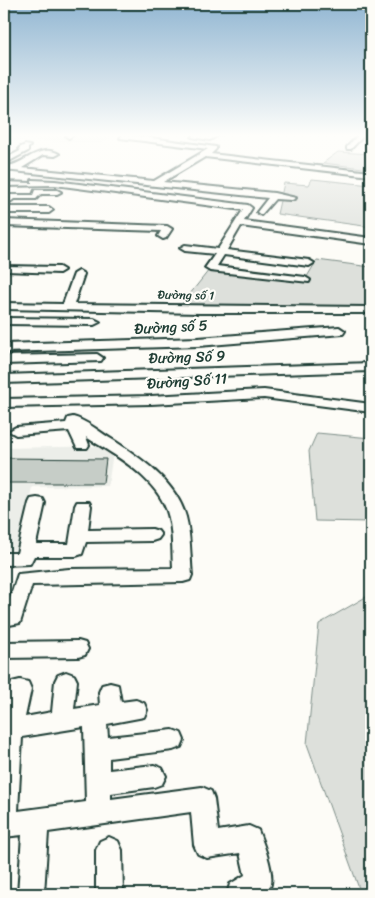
<svg xmlns="http://www.w3.org/2000/svg" width="375" height="898" font-family="Sriracha,sans-serif">
  <style>
    .built { fill: #eceee9 }
    .green { fill: #dde0db; stroke: #7e8e88 }
    .building { fill: #c6cdc7; stroke: #1f3d34 }
    .lines { fill: none; stroke-linecap: round; stroke-linejoin: round }
    .minor-casing { stroke: #1f3d34; stroke-width: 4 }
    .minor { fill: #fdfcf7; fill-rule: evenodd }
    .labels { text-anchor: middle; stroke-width: 4.5; stroke-linejoin: round; paint-order: stroke }
    .far-street-label { font-size: 12px; fill: #1f3d34; stroke: #fdfcf7 }
    .street-label { font-size: 15px; fill: #1f3d34; stroke: #fdfcf7 }
  </style>
  <rect width="100%" height="100%" fill="#fdfcf7"/>
  <filter id="ink" filterUnits="userSpaceOnUse"><feTurbulence type="fractalNoise" baseFrequency=".02" numOctaves="2"/><feDisplacementMap in="SourceGraphic" scale="10" xChannelSelector="R" yChannelSelector="G"/><feConvolveMatrix kernelMatrix="1 2 1 2 8 2 1 2 1" color-interpolation-filters="sRGB"/></filter>
  <g filter="url(#ink)">
    <path class="built" d="M4,134h114l-18,10 -72,-4 -24,2z
      M114,446l-6,40 -76,1 -13,63h-15v-102z"/>
    <path class="green" d="M338,152l33,2v15l-48,-6z
      M312,179l59,6v42l-94,-13 7,-31 25,2z
      M317,260l54,7v43l-193,-1 31,-39 96,10z
      M317,433l54,5v84l-56,-1 -6,-70z
      M371,594v300h-10l-54,-150 12,-120z"/>
    <path class="building" d="M4,458l102,1 -3,24h-99z"/>
    <g class="lines">
      <defs>
        <path id="minor" d="M68,134h6l-5,4 -3,-2z
          M123,134l93,13v2l-5,5 160,18v4l-166,-19 -42,25 111,11 22,5 -4,2 -17,-1 -14,16 -4,-3 11,-14 -264,-28v-4c19,1 35,-24 55,-12l-4,2 -12,-1 -21,13 132,13 54,-32 -88,-11z
          M194,134l15,2 11,-2 -10,6 -18,-3z
          M359,134h6l-14,15h-4v-2z
          M25,145l5,1 -2,2v3l-24,13v-5l16,-8 -1,-3z
          M32,180l23,1 193,24 4,3 -8,13 127,17v6l-130,-18 -14,24 82,10 5,3 -5,3 -85,-11 -7,11 88,11 5,3 -1,2 -99,-11 -5,-3 10,-14 -30,-3 -5,-3 5,-3 33,4 25,-39 -188,-25 -51,1v-4l28,1z
          M35,190h22l4,2 -4,2h-16l-5,5h-22l-5,4 -4,-2 3,-6h25z
          M4,207h45l4,3 -4,3h-45z
          M4,220l163,6 5,3 -6,9 -3,1 -5,-3 3,-5 -157,-5z
          M4,266l55,1 5,3 -5,3 -53,-2 -2,-1z
          M79,271l5,3 -10,30 294,3h3v6h-171l-196,-4v-6l59,1 11,-30z
          M4,318l90,1 6,3 -6,3 -90,-1z
          M339,327l6,4 -2,3 -145,12 -194,6v-8l194,-6z
          M97,354l6,4 -2,3 -97,3v-8z
          M371,363v8l-367,12v-8z
          M264,390l107,14v8l-107,-14 -113,6 -147,3v-8l147,-3z
          M73,417c13,3 28,16 40,23 29,19 63,42 73,77 5,19 4,39 6,58l-2,5 -7,2 -151,3 -12,38 -16,3v-16h2l12,-36 51,-5 104,-1c-1,-19 0,-39 -6,-57 -12,-34 -52,-56 -81,-74l3,8 -2,3h-10l-8,-17 -53,4 -7,-4 7,-4 50,-4 2,-5z
          M37,498l6,1 2,4 -9,41h33l6,-38 2,-4h12l2,4 -3,24 64,-1 6,2 3,4 -3,4 -6,2 -66,1 -4,12 -6,2h-42l-4,8 -26,1v-12h13l12,-50 2,-4z
          M78,641l7,2 3,6 -3,6 -7,2 -74,1v-16z
          M66,672l8,3 3,6 -3,28 26,-4 -1,-13 3,-7 8,-2 8,2 3,17 15,-2 8,3 3,7 -3,7 -37,7 1,13 65,-7 8,3 3,7 -3,7 -8,3 -64,8v12l45,-5 8,3 4,8 -4,8 -8,3 -43,6v6l91,-12 9,4 3,8 4,32 31,-5 9,4c5,13 25,60 4,64 -10,2 -24,0 -35,0l3,-10 15,-9 -5,-22 -33,5 -9,-4 -4,-9 -3,-33 -143,20 -4,62h-26l4,-59 -18,2v-125l8,-30 8,-2 8,2 3,7 -6,28 27,-5 3,-31 3,-6zM84,727l2,75 -68,9 4,-74z
          M109,837l9,4 4,9 1,44h-27v-44l4,-9z"/>
      </defs>
      <use href="#minor" class="minor-casing"/>
      <use href="#minor" class="minor"/>
    </g>
  </g>
  <linearGradient id="sky" x2="0" y2="1"><stop stop-color="#91b6d2"/><stop offset="0.52" stop-color="#fefefb"/><stop offset="1" stop-color="#fefefb" stop-opacity="0"/></linearGradient>
  <rect width="375" height="260" fill="url(#sky)"/>
  <g class="labels">
    <g class="far-street-label">
      <text transform="translate(186 295) rotate(1)" y="4">Đường số 1</text>
    </g>
    <g class="street-label">
      <text transform="translate(171 327) rotate(-3)" y="5">Đường số 5</text>
      <text transform="translate(187 357) rotate(-2)" y="5">Đường Số 9</text>
      <text transform="translate(187 381) rotate(-4)" y="5">Đường Số 11</text>
    </g>
  </g>
  <rect width="375" height="898" fill="none" stroke="#fdfcf7" stroke-width="20"/>
  <rect x="10" y="10" width="355" height="878" fill="none" stroke="#1f3d34" stroke-width="2" filter="url(#ink)"/>
</svg>
